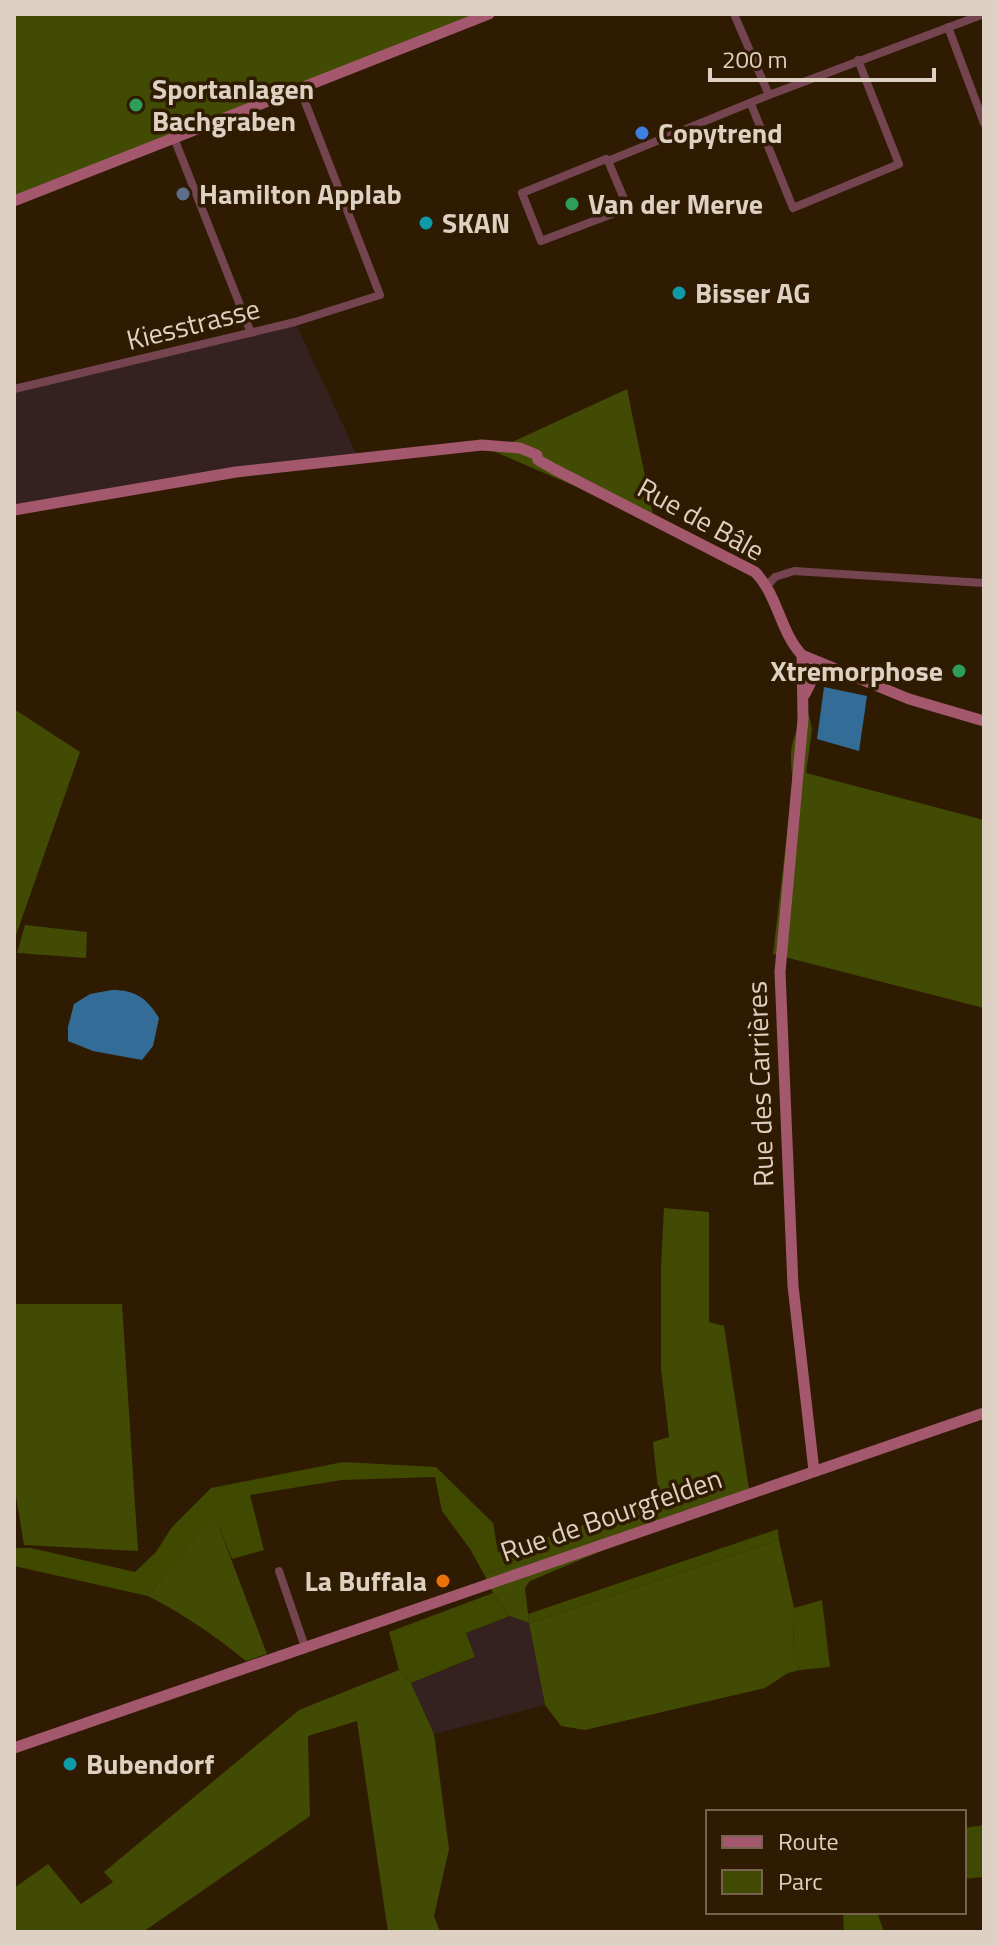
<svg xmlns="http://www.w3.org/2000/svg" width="998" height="1946" font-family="'Titillium Web',sans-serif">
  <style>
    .industrial { fill: #342120 }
    .green { fill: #414b04 }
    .forest { fill: #3f4900 }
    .water { fill: #336d97 }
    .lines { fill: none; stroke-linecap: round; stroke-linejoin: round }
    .street { stroke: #744551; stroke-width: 8 }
    .secondary { stroke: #a3586d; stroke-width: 11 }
    .leisure-dot { fill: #2e9e5b; stroke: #2f1b02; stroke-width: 3 }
    .shop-dot { fill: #3f7fe0; stroke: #2f1b02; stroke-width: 3 }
    .service-dot { fill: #5c6f8a; stroke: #2f1b02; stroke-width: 3 }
    .culture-dot { fill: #0f9aa8; stroke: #2f1b02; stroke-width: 3 }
    .food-dot { fill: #e8710a; stroke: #2f1b02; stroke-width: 3 }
    .labels { text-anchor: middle; stroke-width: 7; stroke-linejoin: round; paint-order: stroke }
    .poi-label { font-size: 28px; font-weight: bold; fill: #ded0c2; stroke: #2f1b02; text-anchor: start }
    .street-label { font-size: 28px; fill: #ded0c2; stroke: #2f1b02 }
  </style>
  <rect width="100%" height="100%" fill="#2f1b02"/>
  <path class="industrial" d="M295,322l62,133 -343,59v-125z
    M510,1616l19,7 16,82 -111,29 -23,-51 63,-25 -8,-25z"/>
  <path class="green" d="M14,14h475l-475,187z
    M627,389l27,131 -161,-69z
    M14,709l66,43 -66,189z
    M809,714l3,16 -6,43 178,47v188l-211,-54 20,-172c-4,-27 -4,-47 16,-68z
    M25,925l62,7 -1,26 -69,-5z
    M664,1208l45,4v110l15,4 25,163 -219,92 -5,7 4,35 250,-83 15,68 -1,52 7,10 -12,3 -23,15 -180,42 -24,-4 -16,-21 -16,-82 -19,-7 -17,-23 -9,-19 36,-12 -2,-15 141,-47 -6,-58 16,-5 -8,-69v-101z
    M14,1304h108l16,247 -114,-6 -10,-61z
    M214,1514l53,140 -21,7c-31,-25 -62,-47 -98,-65z
    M399,1670l12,13 23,51 15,115 -15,67 6,16h-52l-31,-211 -49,15 2,80 -167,116h-129v-44l34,-24 33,40 32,-22 -9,-10 195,-162z"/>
  <path class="forest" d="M343,1462l93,5 57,56 5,29 20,-5 2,15 -36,12 -14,-25 -28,-38 -7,-34 -93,3 -92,15 14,55 -32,9 -18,-44 -66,81 -134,-30v-18h17l104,24 21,-20 16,-25 39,-39z
    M778,1529l1,11 -250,83 -1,-9z
    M493,1593l17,23 -44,17 9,24 -64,26 -12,-13 -10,-38z
    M822,1600l8,67 -30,3 -7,-10 1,-52z
    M984,1825v52l-20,2v-51z
    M843,1912h34l7,20h-40z"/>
  <path class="water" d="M824,687l43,9 -8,55 -42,-12z
    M112,990c23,0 35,8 47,28l-6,28 -11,14 -49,-9 -25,-10v-14l6,-23 16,-10z"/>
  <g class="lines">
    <path class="street" d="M734,14l35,81
      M948,27l36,96
      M751,104l42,104 106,-44 -41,-104
      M174,138l77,195
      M606,159l-84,34 19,48 87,-33 -20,-47 161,-66 215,-81
      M14,389l281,-67 85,-27 -80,-206
      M766,587l9,-10 19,-6 190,12
      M279,1571l26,76"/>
    <path class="secondary" d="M14,201l475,-187
      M14,510l222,-38 246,-27 38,3 17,7 1,5 16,9 201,103c23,23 25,60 47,83l107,44 75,22
      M802,655l1,64 -23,253 13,314 21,185
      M805,694l15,-30
      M14,1748l970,-335"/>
  </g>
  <g class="leisure-dot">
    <circle cx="136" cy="105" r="8"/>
    <circle cx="572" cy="204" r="8"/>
    <circle cx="959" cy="671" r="8"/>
  </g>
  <circle class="shop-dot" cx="642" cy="133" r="8"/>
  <circle class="service-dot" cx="183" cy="194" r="8"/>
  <g class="culture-dot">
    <circle cx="426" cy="223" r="8"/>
    <circle cx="679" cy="293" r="8"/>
    <circle cx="70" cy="1764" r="8"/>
  </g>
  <circle class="food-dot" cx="443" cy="1581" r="8"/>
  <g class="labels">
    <g class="poi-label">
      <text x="152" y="99">Sportanlagen<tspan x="152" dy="32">Bachgraben</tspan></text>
      <text x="658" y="143">Copytrend</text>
      <text x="199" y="204">Hamilton Applab</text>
      <text x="588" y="214">Van der Merve</text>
      <text x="442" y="233">SKAN</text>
      <text x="695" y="303">Bisser AG</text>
      <text x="943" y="681" text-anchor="end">Xtremorphose</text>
      <text x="427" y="1591" text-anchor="end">La Buffala</text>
      <text x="86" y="1774">Bubendorf</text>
    </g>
    <g class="street-label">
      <text transform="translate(193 324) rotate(-14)" y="10">Kiesstrasse</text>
      <text transform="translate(701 519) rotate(29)" y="10">Rue de Bâle</text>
      <text transform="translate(760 1084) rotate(-92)" y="10">Rue des Carrières</text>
      <text transform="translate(611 1515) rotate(-19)" y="10">Rue de Bourgfelden</text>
    </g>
  </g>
  <rect width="998" height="1946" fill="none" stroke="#ded0c2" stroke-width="32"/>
  <rect x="706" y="1810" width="260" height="104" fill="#2f1b02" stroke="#75634f" stroke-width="2"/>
  <rect x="722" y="1836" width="40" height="12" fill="#a3586d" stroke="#75634f" stroke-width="2"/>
  <text x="778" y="1850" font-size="24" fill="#ded0c2">Route</text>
  <rect x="722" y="1870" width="40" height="24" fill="#414b04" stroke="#75634f" stroke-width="2"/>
  <text x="778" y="1890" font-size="24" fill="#ded0c2">Parc</text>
  <path d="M710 68v12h224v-12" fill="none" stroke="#ded0c2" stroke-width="4"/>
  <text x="722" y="68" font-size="24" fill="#ded0c2" stroke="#2f1b02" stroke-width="6" paint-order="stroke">200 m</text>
</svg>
